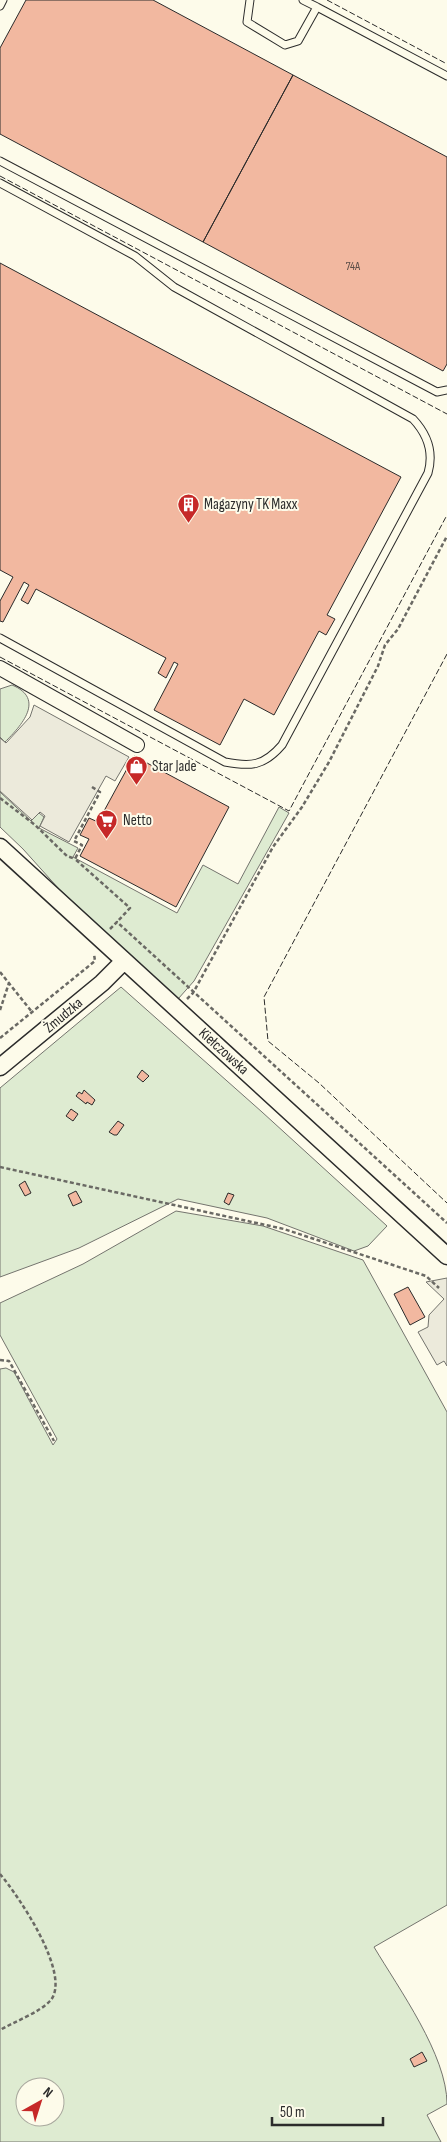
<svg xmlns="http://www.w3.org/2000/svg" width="447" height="2142" font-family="'Sofia Sans Condensed',sans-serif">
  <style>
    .green { fill: #deebd1; stroke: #74746e; fill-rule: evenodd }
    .parking { fill: #eceadb; stroke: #74746e }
    .building { fill: #f2b8a0; stroke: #2b2b2b }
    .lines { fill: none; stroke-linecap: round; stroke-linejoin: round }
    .service-casing { stroke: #2b2b2b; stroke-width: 9 }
    .minor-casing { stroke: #2b2b2b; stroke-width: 16 }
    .tertiary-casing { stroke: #2b2b2b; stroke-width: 19 }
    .path { stroke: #6a6964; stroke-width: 2.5; stroke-dasharray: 4 2.5; stroke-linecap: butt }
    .service { stroke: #fdfbea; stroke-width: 7 }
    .minor { stroke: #fdfbea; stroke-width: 14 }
    .tertiary { stroke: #fdfbea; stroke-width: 16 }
    .fence { stroke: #2b2b2b; stroke-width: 1; stroke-dasharray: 6 2.5; stroke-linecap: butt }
    .labels { text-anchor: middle; stroke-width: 4; stroke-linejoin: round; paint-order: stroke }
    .number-label { font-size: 12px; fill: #5d4e48 }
    .poi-label { font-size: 15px; fill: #2b2b2b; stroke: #fdfbea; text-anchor: start }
    .street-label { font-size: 15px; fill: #2b2b2b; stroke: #fdfbea }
  </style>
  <rect width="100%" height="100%" fill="#fdfbea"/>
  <path class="green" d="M12,685c34,14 9,41 -7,57l-5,-5v-48z
    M0,792l31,29 8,-8 5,4 -5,11 39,20 -5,9 104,56 26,-48 35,19 41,-77 10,6 -95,168 -16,18 -119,-110 -36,-40 -23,-22z
    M121,987l141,125 125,114 -19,20 -14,5 -87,-33 -89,-19 -99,49 -79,29v-189z
    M176,1211l87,15 100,34 84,152v493l-73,42c25,42 73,108 73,157l-20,11 14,27h-441v-773l6,-1 8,4 39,73 4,-6 -57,-104v-32l83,-39zM25,2087h30v30h-30z"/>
  <path class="parking" d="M34,705l95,52 -14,24 -9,-5 -37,66 -29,-16 5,-10 -5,-4 -8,8 -32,-29v-53l6,5 24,-26z
    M447,1278v88l-3,-5 -7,4 -19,-33 10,-5 1,-12 15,-16 -18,-17z"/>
  <path class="building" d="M26,0h127l140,75 -90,167 -203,-108v-86z
    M293,75l154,82v207l-4,7 -240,-129z
    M0,263l401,214 -74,138 8,4 -9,16 -7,-4 -45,84 -30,-16 -24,46 -66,-35 24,-46 -4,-2 -8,16 -8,-5 8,-15 -130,-69 -8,15 -7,-4 8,-15 -5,-3 -21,40 -3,-1v-20l13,-24 -13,-7z
    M134,756l95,51 -53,100 -96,-51 9,-17 -9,-4 9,-17 9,4z
    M142,1070l7,6 -6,6 -6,-5z
    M84,1090l11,10 -3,5 -5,-3 -1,2 -10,-8 3,-4 3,2z
    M71,1109l7,5 -5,7 -7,-5z
    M118,1121l6,4 -7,10h-3l-5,-3z
    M25,1181l6,12 -6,3 -6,-11z
    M76,1191l6,11 -9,4 -5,-11z
    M228,1193l6,2 -5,10 -5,-3z
    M408,1287l17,30 -15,8 -16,-31z
    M422,2052l5,9 -13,6 -4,-8z"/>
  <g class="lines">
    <defs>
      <path id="service" d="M250,0l-3,22 38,23 13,-4 19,-34 -14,-7
        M0,6l3,-6
        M317,7l130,69
        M0,161l437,231 10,-2
        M0,183l135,73 39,31 239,132c15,16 21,33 15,54l-146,272c-18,21 -31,22 -57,17l-225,-124"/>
      <path id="minor" d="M0,668l137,77"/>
      <path id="tertiary" d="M0,847l447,409
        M0,1067l102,-84 22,-22"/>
    </defs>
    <use href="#service" class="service-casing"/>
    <use href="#minor" class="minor-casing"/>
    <use href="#tertiary" class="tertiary-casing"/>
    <path class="path" d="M92,787l8,5 -26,49 8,4 -7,14 55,49 -13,14
      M0,798l35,27 32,31 8,3
      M110,929l7,-7 330,301
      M0,972l32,40
      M187,999l6,-6 80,-146 29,-40 27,-45 49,-96 7,-21 13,-16 49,-93
      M0,1010l9,-27
      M0,1038l95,-77 -1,-7
      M0,1167l284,62 142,47 13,12
      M0,1360l9,1 45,80
      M0,1874c18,21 73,102 50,127 -10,11 -36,21 -50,29"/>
    <use href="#service" class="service"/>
    <use href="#minor" class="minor"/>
    <use href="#tertiary" class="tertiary"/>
    <path class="fence" d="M327,0l120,64
      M0,176l447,238
      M447,654l-183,343 4,44 51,42 128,120
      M0,657l289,154 158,-296"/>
  </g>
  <defs>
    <symbol id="building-pin" viewBox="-11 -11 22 30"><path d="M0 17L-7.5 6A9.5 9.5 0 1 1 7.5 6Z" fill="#c62828" stroke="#fdfbea"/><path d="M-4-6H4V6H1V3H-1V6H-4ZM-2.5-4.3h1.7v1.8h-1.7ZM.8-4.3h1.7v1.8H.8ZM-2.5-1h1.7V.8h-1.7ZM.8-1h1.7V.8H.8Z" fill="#fff"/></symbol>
    <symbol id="shop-pin" viewBox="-11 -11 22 30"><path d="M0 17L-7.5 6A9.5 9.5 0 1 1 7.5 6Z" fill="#c62828" stroke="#fdfbea"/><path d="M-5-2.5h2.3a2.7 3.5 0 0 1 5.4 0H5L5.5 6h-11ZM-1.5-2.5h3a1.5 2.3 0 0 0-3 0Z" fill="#fff"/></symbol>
    <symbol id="supermarket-pin" viewBox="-11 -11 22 30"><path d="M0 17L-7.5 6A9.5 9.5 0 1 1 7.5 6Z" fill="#c62828" stroke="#fdfbea"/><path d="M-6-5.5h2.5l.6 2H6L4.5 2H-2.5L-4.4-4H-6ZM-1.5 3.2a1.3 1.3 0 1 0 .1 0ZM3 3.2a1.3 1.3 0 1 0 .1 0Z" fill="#fff"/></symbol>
  </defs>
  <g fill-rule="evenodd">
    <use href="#building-pin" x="176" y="492" width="25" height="34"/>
    <use href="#shop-pin" x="124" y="754" width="25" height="34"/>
    <use href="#supermarket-pin" x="94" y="808" width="25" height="34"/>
  </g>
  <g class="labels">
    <g class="number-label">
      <text x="353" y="270">74A</text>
    </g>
    <g class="poi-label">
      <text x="204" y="509">Magazyny TK Maxx</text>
      <text x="152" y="771">Star Jade</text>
      <text x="123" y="825">Netto</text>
    </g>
    <g class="street-label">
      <text transform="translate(63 1015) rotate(-40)" y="5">Żmudzka</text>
      <text transform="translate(224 1051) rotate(42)" y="5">Kiełczowska</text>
    </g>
  </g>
  <g transform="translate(40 2102) rotate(39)"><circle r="24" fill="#fdfbea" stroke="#a9a89e"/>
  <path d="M0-4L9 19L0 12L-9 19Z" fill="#c62828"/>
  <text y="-8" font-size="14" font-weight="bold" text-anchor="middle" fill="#2b2b2b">N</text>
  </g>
  <path d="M272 2117v8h111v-8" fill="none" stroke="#2b2b2b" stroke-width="2.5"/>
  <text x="280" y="2117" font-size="15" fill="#2b2b2b" stroke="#fdfbea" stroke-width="4" paint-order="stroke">50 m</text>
</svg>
